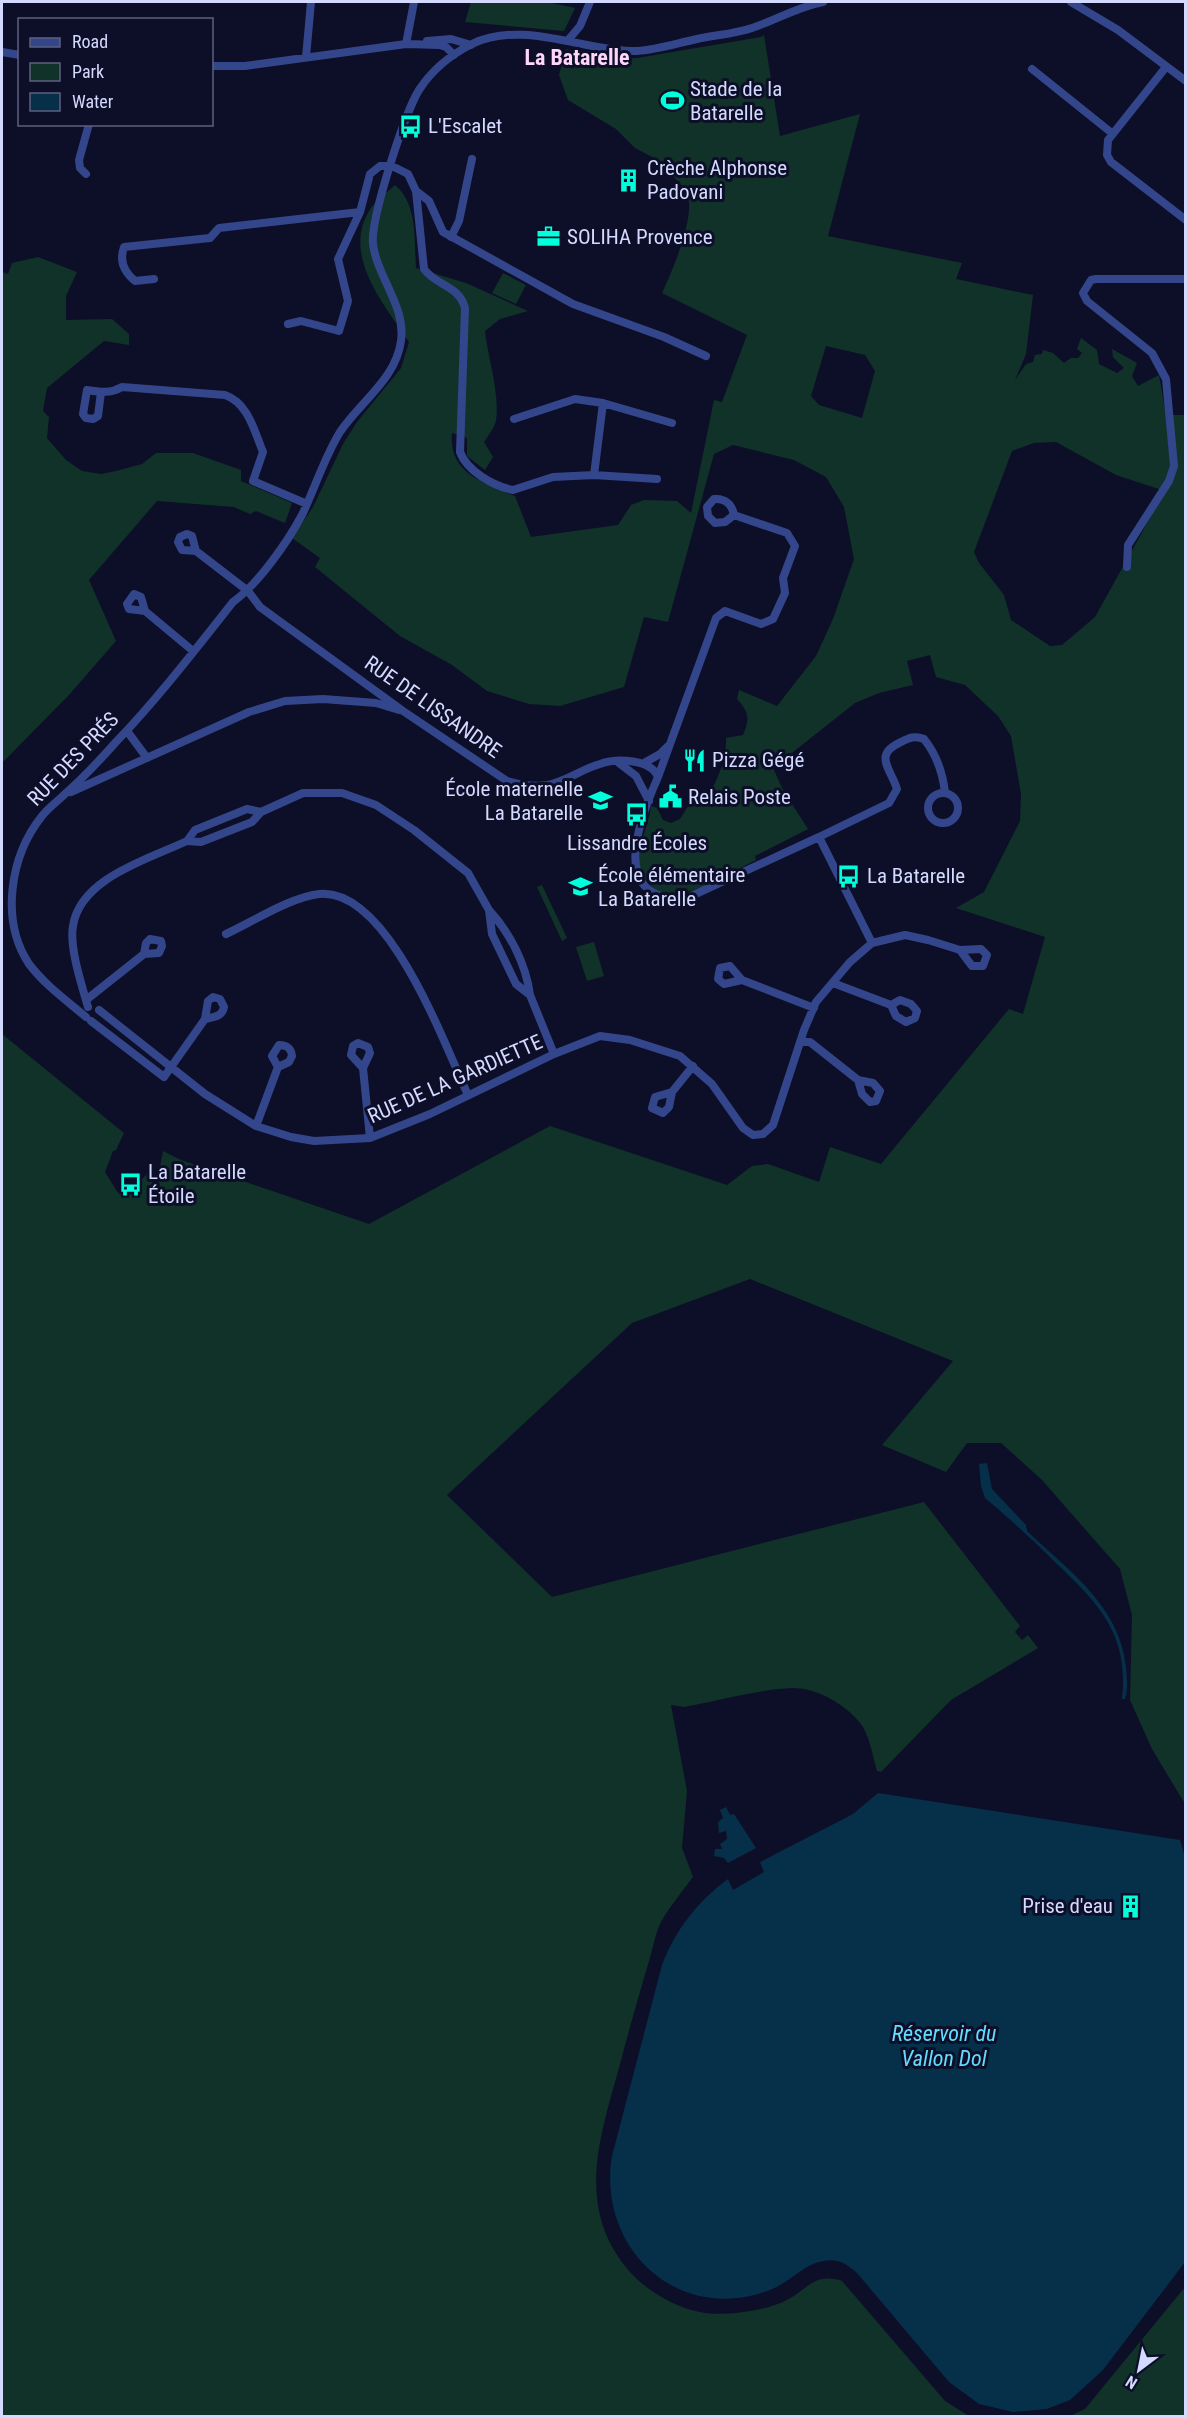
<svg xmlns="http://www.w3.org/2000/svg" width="1187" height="2418" font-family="'Roboto Condensed',sans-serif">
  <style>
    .green { fill: #103229; fill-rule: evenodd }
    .water { fill: #062f49 }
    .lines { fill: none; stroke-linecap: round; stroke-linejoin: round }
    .street { stroke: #34468b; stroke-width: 8 }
    .labels { text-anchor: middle; stroke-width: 6; stroke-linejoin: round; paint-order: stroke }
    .poi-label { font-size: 21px; fill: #d4daff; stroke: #0d0f28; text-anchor: start }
    .street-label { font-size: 21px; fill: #d4daff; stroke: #0d0f28 }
    .neighbourhood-label { font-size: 22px; font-weight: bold; fill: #ffd6fa; stroke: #0d0f28 }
    .water-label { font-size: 22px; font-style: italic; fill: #62ddff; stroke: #0d0f28 }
  </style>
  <rect width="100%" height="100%" fill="#0d0f28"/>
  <path class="green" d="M471,2h76l28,6 -11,23 -99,-9z
    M764,35l16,101 80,-22 -32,122 134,27 -6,16 77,16 -7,59 -11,26 11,-16 7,-2 2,-7 7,-1 1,-4 10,3 11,10 7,-5h7l4,-5 -5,-4 4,-11 16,12 2,14 18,9 7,-5 -11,-11 -1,-8 25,14 -5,13 6,10 21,-11 7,40h20l-1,1389 -33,-55 -22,-49 2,-85 -12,-46 -78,-89 -41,-37h-34l-21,29 -64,-27 71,-84 -203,-82 -118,44 -185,172 105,102 372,-95 96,124 -5,6 7,8 6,-5 10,13 -87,52 -70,72 -4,-1c-4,-14 -7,-32 -14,-44 -14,-21 -45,-39 -70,-39 -33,1 -76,13 -109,19l-13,-2 16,86 -5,57 11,29c-11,15 -23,29 -32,45 -6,12 -8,26 -12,39 -9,31 -18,61 -26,92 -20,77 -52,151 7,219 18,20 48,37 75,41 24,3 59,-2 80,-12 23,-11 28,-29 57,-20l103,120 24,15h-967v-1382l122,99 -8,17 -3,1 -8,21 13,21 19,-9 10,-10 11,4 5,-27 18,9 188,64 181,-98 177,59 25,-19 16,-2 51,18 11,-35 51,17 128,-155 14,5 22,-77 -89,-29 28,-16 36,-71 1,-27 -10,-58 -13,-20 -33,-31 -29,-8 -6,-22 -23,6 6,24 -34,8 -24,10 -82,65 10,22 25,39 -53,27 1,4c-25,12 -83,51 -106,25 -6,-7 -11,-15 -11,-25 0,-19 10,-36 12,-54l6,2 6,12 8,3 9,-4 15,-24 10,4c12,-15 22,-42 21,-61l17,-3c7,-16 6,-23 -6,-36l2,-9 38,16 39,-50 17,-37 21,-60 -10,-52 -18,-30 -32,-17 -61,-15 -19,9 -46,168 -24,-5 -20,70 -64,19 -31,-2 -42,-13 -35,-26 -52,-29 -85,-69 5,-9 -28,-20 21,-31 30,-63 14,-22 44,-54 8,-26c-25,-38 -69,-88 -38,-134 6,-8 16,-16 24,-23 23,19 19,55 21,83l50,15 62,28 -28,8 -15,12c3,28 15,62 11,90 -2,7 -8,15 -12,21l9,15 -8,13 -18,-14v-18l-15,-5c-4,40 32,50 63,63l16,41 87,-12 13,-20 13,-5 33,1 14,12 23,-113 8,2 25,-67 -85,-42c10,-21 29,-67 27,-90 -1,-14 -13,-25 -24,-33l6,-3 -36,-19 -19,-19 -48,-29 -9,-25 7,-26 44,10 27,-1 124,-21zM826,346l39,9 10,16 -13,47 -43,-13 -8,-9zM1056,442l60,33 49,16 -70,126 -33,28 -12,1 -39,-26 -7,-25 -25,-32 -5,-11 38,-101 22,-8z
    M38,257l39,15 -11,24v24l46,-1 17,15v11l-25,-4 -57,47 -4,23 6,6 -2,21 19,22 16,11 19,3 15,-3 26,-7 14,-11h37l48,17v11l51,22 -7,20 -29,-12 -6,3 -16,-7 -77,-6 -68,79 27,61 -48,55 -66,67v-491l6,2 4,-11z
    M503,273l23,12 -10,19 -24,-11z
    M542,885l25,53 -5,3 -25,-54z
    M594,942l10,34 -17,5 -11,-34z
    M1185,2287v129h-115l15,-7z"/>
  <path class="water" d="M987,1463l5,26 34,36 1,6c41,39 93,75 99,136 1,10 2,23 -1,32h-3c7,-64 -22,-94 -65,-135 -23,-23 -47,-45 -72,-66l-4,-12 -2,-22z
    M878,1793l302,47 5,17v405l-82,108 -33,30 -23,9 -34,3 -34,-8 -30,-22 -92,-109c-10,-9 -20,-15 -33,-12 -15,2 -24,11 -36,19 -11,8 -24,13 -38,16 -86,18 -152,-57 -138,-140l50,-191c14,-36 35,-63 66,-86l5,11 31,-18 -4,-10 93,-48z
    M726,1807l4,8 4,-1 22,34 -28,15 -4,-5 -10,-2 1,-7h7l-2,-5 7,-5 -1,-8 -7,2 -1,-11 5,-4 -3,-8z"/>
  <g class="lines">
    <path class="street" d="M1071,2l47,28 68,51
      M569,39l11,-13 10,-24
      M427,41l24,-2 20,6
      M406,44l8,-42
      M2,52l18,3
      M306,57l5,-55
      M212,66h33l161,-22 34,1 6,2 8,8
      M1166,67l-58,73 -1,15 4,7 75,58
      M1032,69l81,65
      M86,174l-6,-6 -1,-8 10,-36
      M416,191l8,78c12,17 35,16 41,39l-5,144c7,19 33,34 53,38l40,-13 41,-2 63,4
      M451,237l8,-16 13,-62
      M154,279l-19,2c-11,-9 -16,-20 -11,-34l86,-9 9,-10 141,-16 10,-38 10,-8h12l16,8 8,17 13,10 14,31 130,72 91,33 42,19
      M288,324l13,-3 38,10 9,-30 -10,-42 22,-47
      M101,392l-3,24 -5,3 -7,-1 -3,-4 4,-24c14,2 23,4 35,-3l103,8c23,8 29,35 38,57l-10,29 54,23
      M514,419l61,-20 28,4 69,20
      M594,475l9,-72
      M196,551l-14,-1 -4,-8 2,-5 7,-3 5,2 4,15 52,40 12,16 143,104 104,70c14,4 27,6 41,4 19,-4 34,-16 52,-21 17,-6 51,-5 58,13 -19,43 -51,126 29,121l132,-61 53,106
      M1127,567l1,-22 41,-64 5,-15 -8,-87 -14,-26 -65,-52 -4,-8 8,-13 5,-1h90
      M145,611l-4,-14 -7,-3 -7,10 2,5 16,2 48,40
      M127,731l20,27
      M619,763l17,13 13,25
      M644,763l16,-9 8,-8
      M658,777l58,-159 9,-7 36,13 12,-5 12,-26 -2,-15 12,-32 -8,-13 -53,-18 -9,7 -10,1 -7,-7 -1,-9 7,-8c11,-1 18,5 20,16
      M71,792l178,-80 36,-11 38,-2 53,4 23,7
      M928 808a15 15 0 1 1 30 0a15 15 0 1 1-30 0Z
      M819,837l70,-34 8,-14c-7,-22 -24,-34 4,-47 8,-4 14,-7 23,-3 12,15 19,35 21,54
      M187,841l8,-11 52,-21 14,3
      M489,910c21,23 37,54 41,85
      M226,934c26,-12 65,-37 93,-40 69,-7 125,150 149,201
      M742,980l-12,-14 -10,2 -2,11 6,5 18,-4 72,28
      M833,983l58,22 9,-5 11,4 6,7 -2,7 -9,4 -10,-6 -5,-11
      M86,1000l58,-46 2,-11 4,-4 11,2 1,5 -3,7 -15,1
      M88,1007c-6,-21 -19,-60 -15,-81 7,-48 76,-67 114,-85l14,1 51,-20 9,-10 42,-19h39l34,12 38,25 54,43 21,37 3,24 24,50 14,11 24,59
      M99,1010l106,84 51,32 35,11 23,4 56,-3 60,-24 124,-60 46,-18 30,4 50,16 32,28 31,44 10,7 10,-1 10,-9 31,-95 12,-28 34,-40 22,-19 33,-8 23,5 32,10 12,16h11l4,-11 -6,-6 -21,1
      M86,1017c-20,-17 -41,-32 -57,-53 -29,-44 -19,-108 13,-148 7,-9 16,-15 23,-22 18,-16 35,-34 51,-52 42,-44 79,-92 117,-140 25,-18 54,-59 69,-87 13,-27 22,-57 38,-83 20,-30 56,-53 61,-91 5,-35 -24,-64 -28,-97 -3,-24 32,-132 46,-154 13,-20 33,-36 53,-46 50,-25 114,8 165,7 20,-1 41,-8 60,-12 18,-4 37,-5 55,-11 24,-8 45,-21 71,-26
      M91,1021l73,56 41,-58 3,-18 5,-4 7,2 4,8c-2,10 -10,10 -19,12
      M800,1042h10l48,38 15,3 7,8 -4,10 -6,1 -8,-8 -4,-14
      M363,1068l7,-15 -2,-6 -10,-4 -5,3 -2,9 12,13 7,70
      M672,1092l-3,15 -6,6 -11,-5 3,-11 17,-5 21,-26
      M256,1126l22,-59 -6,-11 7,-11c8,0 12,3 13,11l-3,6 -11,5"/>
  </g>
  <defs>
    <symbol id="stadium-bare" viewBox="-9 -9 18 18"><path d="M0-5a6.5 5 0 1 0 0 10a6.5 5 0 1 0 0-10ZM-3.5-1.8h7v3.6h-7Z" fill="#00ffda" stroke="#0d0f28" stroke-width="2.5" paint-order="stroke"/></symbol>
    <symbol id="bus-bare" viewBox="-9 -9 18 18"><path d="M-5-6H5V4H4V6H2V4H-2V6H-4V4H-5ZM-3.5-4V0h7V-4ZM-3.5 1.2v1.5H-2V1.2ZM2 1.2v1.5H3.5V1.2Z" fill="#00ffda" stroke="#0d0f28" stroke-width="2.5" paint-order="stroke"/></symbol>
    <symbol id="building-bare" viewBox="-9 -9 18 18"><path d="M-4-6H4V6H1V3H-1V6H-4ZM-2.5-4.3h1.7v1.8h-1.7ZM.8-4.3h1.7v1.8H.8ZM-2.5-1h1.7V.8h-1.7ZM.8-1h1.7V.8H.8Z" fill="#00ffda" stroke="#0d0f28" stroke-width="2.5" paint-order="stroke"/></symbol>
    <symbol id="office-bare" viewBox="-9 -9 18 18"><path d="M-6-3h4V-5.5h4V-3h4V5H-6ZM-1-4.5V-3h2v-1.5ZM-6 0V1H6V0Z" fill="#00ffda" stroke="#0d0f28" stroke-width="2.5" paint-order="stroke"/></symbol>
    <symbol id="restaurant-bare" viewBox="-9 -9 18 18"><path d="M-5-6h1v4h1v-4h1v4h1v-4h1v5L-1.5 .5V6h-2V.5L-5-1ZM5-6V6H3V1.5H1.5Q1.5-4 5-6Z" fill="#00ffda" stroke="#0d0f28" stroke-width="2.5" paint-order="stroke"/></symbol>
    <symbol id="civic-bare" viewBox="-9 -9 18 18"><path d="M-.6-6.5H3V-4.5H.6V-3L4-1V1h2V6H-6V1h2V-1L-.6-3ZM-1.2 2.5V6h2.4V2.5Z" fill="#00ffda" stroke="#0d0f28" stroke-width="2.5" paint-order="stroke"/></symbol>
    <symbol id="school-bare" viewBox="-9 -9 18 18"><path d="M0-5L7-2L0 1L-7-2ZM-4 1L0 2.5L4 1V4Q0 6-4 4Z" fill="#00ffda" stroke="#0d0f28" stroke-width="2.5" paint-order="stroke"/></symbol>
  </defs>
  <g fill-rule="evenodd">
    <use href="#stadium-bare" x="656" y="84" width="33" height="33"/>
    <use href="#bus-bare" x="394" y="110" width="33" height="33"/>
    <use href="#building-bare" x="612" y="164" width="33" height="33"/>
    <use href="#office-bare" x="532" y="220" width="33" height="33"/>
    <use href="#restaurant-bare" x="678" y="744" width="33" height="33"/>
    <use href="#civic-bare" x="654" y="780" width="33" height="33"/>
    <use href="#school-bare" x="584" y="784" width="33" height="33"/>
    <use href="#bus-bare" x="620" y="798" width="33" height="33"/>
    <use href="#bus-bare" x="832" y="860" width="33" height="33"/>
    <use href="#school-bare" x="564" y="870" width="33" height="33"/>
    <use href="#bus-bare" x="114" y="1168" width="33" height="33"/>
    <use href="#building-bare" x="1114" y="1890" width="33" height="33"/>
  </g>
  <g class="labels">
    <g class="poi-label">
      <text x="690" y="96">Stade de la<tspan x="690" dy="24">Batarelle</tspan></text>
      <text x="428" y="133">L'Escalet</text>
      <text x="647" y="175">Crèche Alphonse<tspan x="647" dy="24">Padovani</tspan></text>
      <text x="567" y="244">SOLIHA Provence</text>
      <text x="712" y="767">Pizza Gégé</text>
      <text x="583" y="796" text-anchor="end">École maternelle<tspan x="583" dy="24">La Batarelle</tspan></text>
      <text x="688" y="804">Relais Poste</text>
      <text x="637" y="850" text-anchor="middle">Lissandre Écoles</text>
      <text x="598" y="882">École élémentaire<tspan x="598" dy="24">La Batarelle</tspan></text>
      <text x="867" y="883">La Batarelle</text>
      <text x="148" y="1179">La Batarelle<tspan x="148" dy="24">Étoile</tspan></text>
      <text x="1113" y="1913" text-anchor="end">Prise d'eau</text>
    </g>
    <g class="street-label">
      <text transform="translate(433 707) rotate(35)" y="7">RUE DE LISSANDRE</text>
      <text transform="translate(73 759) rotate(-46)" y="7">RUE DES PRÉS</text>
      <text transform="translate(455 1079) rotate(-24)" y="7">RUE DE LA GARDIETTE</text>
    </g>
    <g class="neighbourhood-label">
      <text x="577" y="65">La Batarelle</text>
    </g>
    <g class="water-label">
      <text x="944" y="2041">Réservoir du<tspan x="944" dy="25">Vallon Dol</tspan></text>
    </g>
  </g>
  <rect width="1187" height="2418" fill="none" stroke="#d4daff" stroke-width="6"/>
  <rect x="18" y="18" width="195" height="108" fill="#0d0f28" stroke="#5d607e" stroke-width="1.5"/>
  <rect x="30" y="38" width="30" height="9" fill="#34468b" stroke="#5d607e" stroke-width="1.5"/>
  <text x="72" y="48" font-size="18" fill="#d4daff">Road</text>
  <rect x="30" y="63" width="30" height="18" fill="#103229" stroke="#5d607e" stroke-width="1.5"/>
  <text x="72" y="78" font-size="18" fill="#d4daff">Park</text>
  <rect x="30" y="93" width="30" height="18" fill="#062f49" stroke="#5d607e" stroke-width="1.5"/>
  <text x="72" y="108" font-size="18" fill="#d4daff">Water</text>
  <g transform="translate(1139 2370) rotate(212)" stroke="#0d0f28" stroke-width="4.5" paint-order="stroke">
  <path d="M0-4.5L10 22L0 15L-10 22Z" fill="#d4daff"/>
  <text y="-9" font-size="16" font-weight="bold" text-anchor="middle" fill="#d4daff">N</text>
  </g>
</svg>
